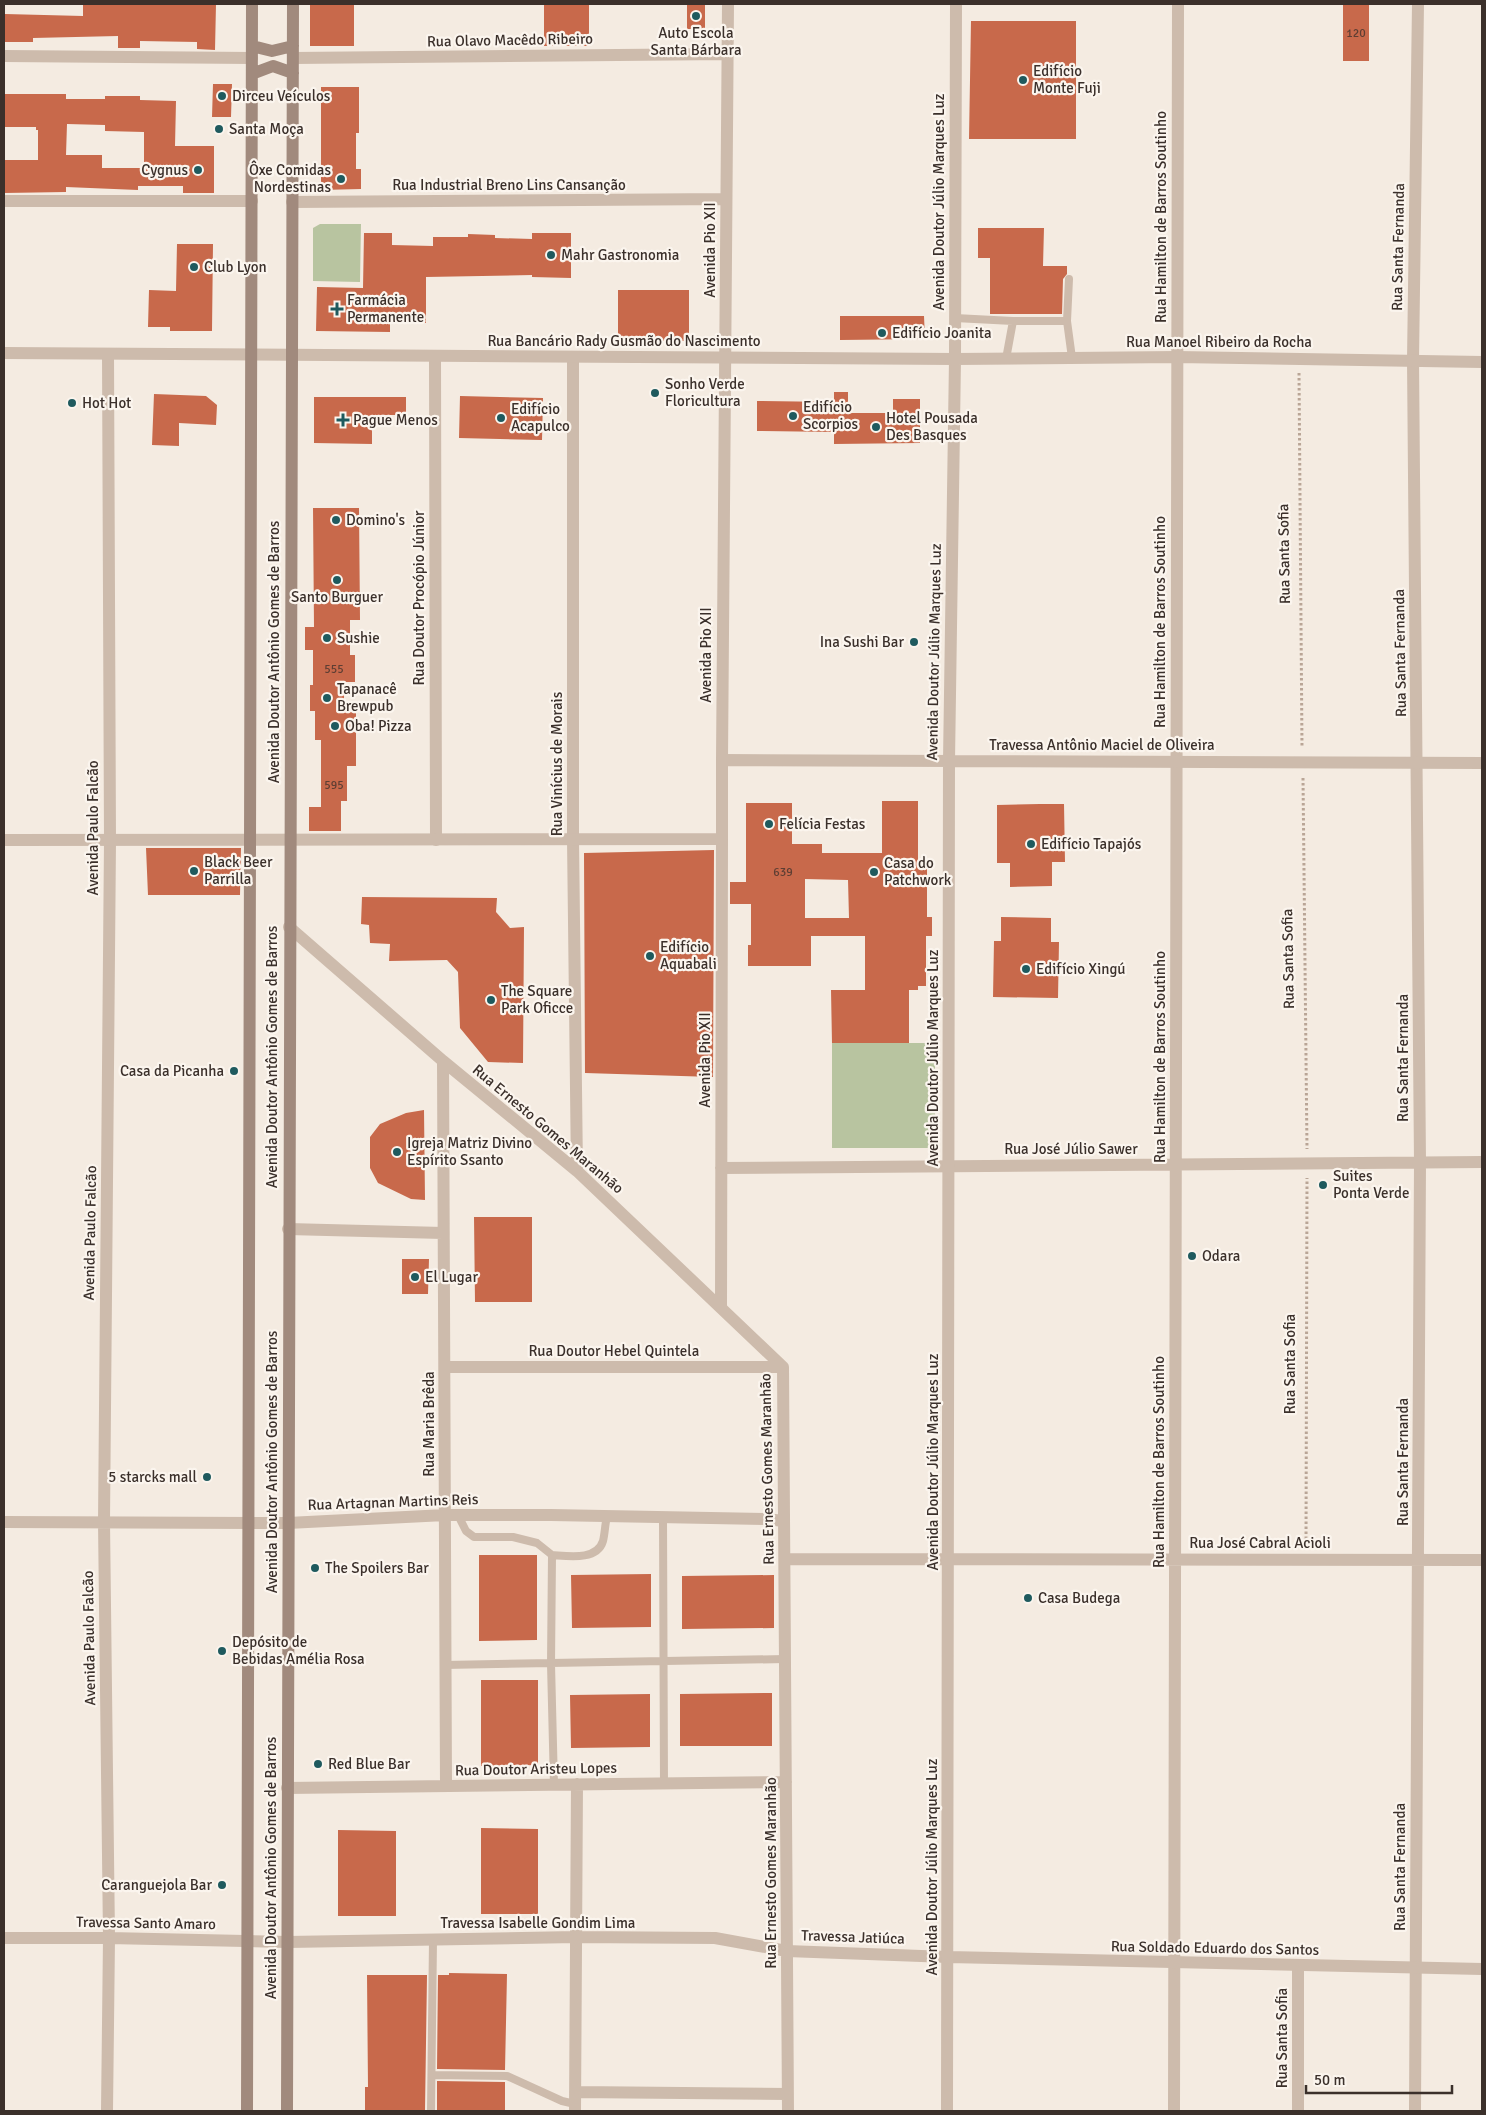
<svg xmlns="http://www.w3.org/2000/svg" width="1486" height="2115" font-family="Signika,sans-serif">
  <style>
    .green { fill: #b8c4a0 }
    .building { fill: #c8694b; fill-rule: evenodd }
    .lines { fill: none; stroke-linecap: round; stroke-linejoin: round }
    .path { stroke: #b9a596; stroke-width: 3; stroke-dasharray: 2.5 2.5; stroke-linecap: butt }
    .service { stroke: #cdbbac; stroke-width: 8 }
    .minor { stroke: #cdbbac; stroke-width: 12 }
    .tertiary { stroke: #cdbbac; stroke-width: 12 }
    .secondary { stroke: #a18a7d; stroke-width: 12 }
    .poi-dot { fill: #1f5a5e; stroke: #fbf5ee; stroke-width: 2 }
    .labels { text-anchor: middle; stroke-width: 4.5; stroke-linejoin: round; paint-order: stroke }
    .number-label { font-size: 12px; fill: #5e3e33 }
    .poi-label { font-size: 15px; fill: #3b302b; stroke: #fbf5ee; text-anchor: start }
    .street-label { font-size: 15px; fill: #3b302b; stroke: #fbf5ee }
  </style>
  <rect width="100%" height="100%" fill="#f4ebe1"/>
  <path class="green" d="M320,224h41l-1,58 -47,-1v-53z
    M832,1043h103v105h-103z"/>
  <path class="building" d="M83,4h133l-1,46 -18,-1v-7l-57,-1v7h-22v-12l-85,2v4h-28v-28l78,2z
    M310,4h44v42h-44z
    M544,4h45v42h-45z
    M687,4h18v25h-18z
    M1343,4h26v57h-26z
    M971,21h105v118h-107z
    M213,84h19l-1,33h-19z
    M321,87h38v46h-3v36h5v20l-40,1z
    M4,94h62v5h39v-3h35v4l36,1 -1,45h39v47h-31v-7h-45v4l-72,-3v5l-62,1v-33h34v-30h-2v-3h-32zM67,124l38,1v6l39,1v36h-42v-13h-36z
    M978,228h66l-1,38h24v8l-4,5 -1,35h-72v-56h-12z
    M364,233h28v12l41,1v-9h35v-3l27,1v3l37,1v-6h39v45l-39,-1v-2l-106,2v46l-36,-1v10l-74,-1 1,-44 46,1z
    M177,244h36l-1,87h-42v-4h-22l1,-37 27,1z
    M618,290h71v51h-71z
    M840,316h84l1,23 -85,1z
    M834,392h14v21h45v-14h27v44l-86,1v-12l-77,-1v-30l77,1z
    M154,394l52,2 11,9 -1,20 -37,-2v23l-27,-1z
    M460,396l83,2 -1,42 -83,-2z
    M314,397h92v18h-34v29l-58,-1z
    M313,508h46l1,112h-10v35h5v27h-11v30h12v54h-9v35h-6v30h-32v-24h12v-67h-6v-29h-5v-26h3v-35h-8v-23h9z
    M882,801h36v63h9v53h5v19h-6v50h-8v4h-9v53h-77l-1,-53h34v-54h-54v30h-63v-21h3v-41h-21v-22h16v-79h46v41h30v9h60zM805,879l43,1 1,38h-44z
    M1040,804h24l1,58h-13v24l-42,1v-24h-13v-58z
    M146,848h95l-1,47h-92z
    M714,850l-1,227 -128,-4 -1,-220z
    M362,897l135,1 -1,14 14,16 14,-1 -1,136 -35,-1 -28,-34 -2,-56 -11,-12 -58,1 1,-17 -20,-1 -1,-18 -8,-1z
    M1001,917l50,1v24h8l-1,56 -65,-1 1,-56h7z
    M424,1110l1,90 -14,-1 -33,-16 -8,-15v-31l10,-13 26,-11z
    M474,1217h58v85h-57z
    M402,1259h27l-1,35h-26z
    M479,1555h58v85l-58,1z
    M651,1574v53l-79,1 -1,-53z
    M774,1575v53l-92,1v-53z
    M481,1680h57v85l-57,1z
    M772,1693v53h-92v-52z
    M650,1694v53l-79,1 -1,-53z
    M481,1828l57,1v85h-57z
    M338,1830l58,1v85h-58z
    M449,1973l58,1 -2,96 -68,-1 1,-94h11z
    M367,1975h60l-2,136h-60v-24h3z
    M437,2081l68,1v29h-68z"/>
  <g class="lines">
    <path class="path" d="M1299,373l3,374
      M1303,778l4,371
      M1306,1544l1,-366"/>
    <path class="service" d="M1069,279l-2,42 5,37
      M955,318l58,3h54
      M1006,359l7,-38
      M458,1515l8,16 8,6h39l24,6 15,12 -1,109 3,121
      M663,1518l1,266
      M552,1555c16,1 45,6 51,-14 2,-8 2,-17 4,-25
      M444,1665l341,-6
      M432,2075l75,1 55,25 13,3
      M431,2111l2,-171"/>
    <path class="minor" d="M4,56l248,2
      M293,58l434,-4
      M4,201h248
      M292,202l434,-3
      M435,356l1,484
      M573,357v482l4,332
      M722,760l6,-756
      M289,927l154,134 134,110 206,196 5,744
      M443,1061l3,725
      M721,1168l761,-6
      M288,1229l155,4
      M721,1306l1,-467
      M446,1367h337
      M4,1522l284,1 157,-8h106l215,4 18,2
      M785,1559l697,1
      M287,1788l499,-6
      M4,1938h105l179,4 288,-5 139,1 72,13 161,6
      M575,2092l213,2
      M107,2111l2,-173 -5,-416 6,-681 -2,-487
      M575,2111l2,-327
      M1174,2111l4,-2107
      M1298,2111v-145
      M1415,2111l5,-948 -7,-803 5,-356"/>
    <path class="tertiary" d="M4,353l951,6 222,-2 305,5
      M4,840l718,-1v-79l760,3
      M948,1957l534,12
      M947,2111l2,-1350 6,-402 1,-355"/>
    <path class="secondary" d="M252,46l20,5 21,-5
      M252,74l21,-8 20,7
      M247,2111l5,-2107
      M287,2111l6,-2107"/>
  </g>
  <g class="poi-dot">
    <circle cx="696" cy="16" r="5"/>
    <circle cx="1023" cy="80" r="5"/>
    <circle cx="222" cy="96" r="5"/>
    <circle cx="219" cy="129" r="5"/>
    <circle cx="198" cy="170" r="5"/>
    <circle cx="341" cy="179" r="5"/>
    <circle cx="551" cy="255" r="5"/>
    <circle cx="194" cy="267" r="5"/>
    <path d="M334.5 301.5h5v5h5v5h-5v5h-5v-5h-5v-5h5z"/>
    <circle cx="882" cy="333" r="5"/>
    <circle cx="655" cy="393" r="5"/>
    <circle cx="72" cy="403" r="5"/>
    <circle cx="793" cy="416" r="5"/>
    <circle cx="501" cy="418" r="5"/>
    <path d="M340.5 412.5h5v5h5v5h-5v5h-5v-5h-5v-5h5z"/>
    <circle cx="876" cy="427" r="5"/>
    <circle cx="336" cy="520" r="5"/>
    <circle cx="337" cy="580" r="5"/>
    <circle cx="327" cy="638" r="5"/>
    <circle cx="914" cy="642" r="5"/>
    <circle cx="327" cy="698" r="5"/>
    <circle cx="335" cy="726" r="5"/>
    <circle cx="769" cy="824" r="5"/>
    <circle cx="1031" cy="844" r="5"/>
    <circle cx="194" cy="871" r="5"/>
    <circle cx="874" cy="872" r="5"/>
    <circle cx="650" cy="956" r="5"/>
    <circle cx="1026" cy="969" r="5"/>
    <circle cx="491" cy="1000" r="5"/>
    <circle cx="234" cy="1071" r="5"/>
    <circle cx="397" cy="1152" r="5"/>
    <circle cx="1323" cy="1185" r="5"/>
    <circle cx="1192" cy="1256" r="5"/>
    <circle cx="415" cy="1277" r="5"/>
    <circle cx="207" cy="1477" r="5"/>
    <circle cx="315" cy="1568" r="5"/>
    <circle cx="1028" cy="1598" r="5"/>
    <circle cx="222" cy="1651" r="5"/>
    <circle cx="318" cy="1764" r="5"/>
    <circle cx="222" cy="1885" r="5"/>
  </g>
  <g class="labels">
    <g class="number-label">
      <text x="1356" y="37">120</text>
      <text x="334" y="673">555</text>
      <text x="334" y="789">595</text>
      <text x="783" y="876">639</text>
    </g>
    <g class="poi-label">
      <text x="696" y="38" text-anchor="middle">Auto Escola<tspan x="696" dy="17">Santa Bárbara</tspan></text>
      <text x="1033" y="76">Edifício<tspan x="1033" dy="17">Monte Fuji</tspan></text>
      <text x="232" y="101">Dirceu Veículos</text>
      <text x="229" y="134">Santa Moça</text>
      <text x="188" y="175" text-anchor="end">Cygnus</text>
      <text x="331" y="175" text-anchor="end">Ôxe Comidas<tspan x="331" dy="17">Nordestinas</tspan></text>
      <text x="561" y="260">Mahr Gastronomia</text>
      <text x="204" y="272">Club Lyon</text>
      <text x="347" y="305">Farmácia<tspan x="347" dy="17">Permanente</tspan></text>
      <text x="892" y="338">Edifício Joanita</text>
      <text x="665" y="389">Sonho Verde<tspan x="665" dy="17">Floricultura</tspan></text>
      <text x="82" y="408">Hot Hot</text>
      <text x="803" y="412">Edifício<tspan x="803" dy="17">Scorpios</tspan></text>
      <text x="511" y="414">Edifício<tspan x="511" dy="17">Acapulco</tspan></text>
      <text x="886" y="423">Hotel Pousada<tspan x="886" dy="17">Des Basques</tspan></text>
      <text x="353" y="425">Pague Menos</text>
      <text x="346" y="525">Domino's</text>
      <text x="337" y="602" text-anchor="middle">Santo Burguer</text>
      <text x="337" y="643">Sushie</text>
      <text x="904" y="647" text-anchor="end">Ina Sushi Bar</text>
      <text x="337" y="694">Tapanacê<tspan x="337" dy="17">Brewpub</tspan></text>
      <text x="345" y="731">Oba! Pizza</text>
      <text x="779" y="829">Felícia Festas</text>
      <text x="1041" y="849">Edifício Tapajós</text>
      <text x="204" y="867">Black Beer<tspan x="204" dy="17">Parrilla</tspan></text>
      <text x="884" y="868">Casa do<tspan x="884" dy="17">Patchwork</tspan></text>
      <text x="660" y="952">Edifício<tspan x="660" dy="17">Aquabali</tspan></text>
      <text x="1036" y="974">Edifício Xingú</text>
      <text x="501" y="996">The Square<tspan x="501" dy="17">Park Oficce</tspan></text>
      <text x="224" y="1076" text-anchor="end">Casa da Picanha</text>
      <text x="407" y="1148">Igreja Matriz Divino<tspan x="407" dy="17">Espírito Ssanto</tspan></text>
      <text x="1333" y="1181">Suites<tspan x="1333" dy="17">Ponta Verde</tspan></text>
      <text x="1202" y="1261">Odara</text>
      <text x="425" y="1282">El Lugar</text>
      <text x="197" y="1482" text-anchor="end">5 starcks mall</text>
      <text x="325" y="1573">The Spoilers Bar</text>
      <text x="1038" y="1603">Casa Budega</text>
      <text x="232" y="1647">Depósito de<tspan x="232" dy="17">Bebidas Amélia Rosa</tspan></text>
      <text x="328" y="1769">Red Blue Bar</text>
      <text x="212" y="1890" text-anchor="end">Caranguejola Bar</text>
    </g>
    <g class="street-label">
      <text transform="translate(510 40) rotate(-1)" y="5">Rua Olavo Macêdo Ribeiro</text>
      <text x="509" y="190">Rua Industrial Breno Lins Cansanção</text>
      <text transform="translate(939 202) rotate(-90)" y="5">Avenida Doutor Júlio Marques Luz</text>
      <text transform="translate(1161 217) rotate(-90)" y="5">Rua Hamilton de Barros Soutinho</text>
      <text transform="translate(1398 247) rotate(-89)" y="5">Rua Santa Fernanda</text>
      <text transform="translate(710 250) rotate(-90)" y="5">Avenida Pio XII</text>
      <text x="624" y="346">Rua Bancário Rady Gusmão do Nascimento</text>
      <text x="1219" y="347">Rua Manoel Ribeiro da Rocha</text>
      <text transform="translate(1284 554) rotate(-91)" y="5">Rua Santa Sofia</text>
      <text transform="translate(419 598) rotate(-90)" y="5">Rua Doutor Procópio Júnior</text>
      <text transform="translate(1160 622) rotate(-90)" y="5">Rua Hamilton de Barros Soutinho</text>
      <text transform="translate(274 652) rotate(-90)" y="5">Avenida Doutor Antônio Gomes de Barros</text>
      <text transform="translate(934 652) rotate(-89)" y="5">Avenida Doutor Júlio Marques Luz</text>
      <text transform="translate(1400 653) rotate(-91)" y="5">Rua Santa Fernanda</text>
      <text transform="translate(706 655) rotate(-90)" y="5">Avenida Pio XII</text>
      <text x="1102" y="750">Travessa Antônio Maciel de Oliveira</text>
      <text transform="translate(557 764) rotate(-90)" y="5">Rua Vinícius de Morais</text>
      <text transform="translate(93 828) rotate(-90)" y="5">Avenida Paulo Falcão</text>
      <text transform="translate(1288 959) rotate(-91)" y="5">Rua Santa Sofia</text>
      <text transform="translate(272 1057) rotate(-90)" y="5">Avenida Doutor Antônio Gomes de Barros</text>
      <text transform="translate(1160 1057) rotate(-90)" y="5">Rua Hamilton de Barros Soutinho</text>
      <text transform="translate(933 1058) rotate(-90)" y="5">Avenida Doutor Júlio Marques Luz</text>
      <text transform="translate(1403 1058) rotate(-90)" y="5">Rua Santa Fernanda</text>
      <text transform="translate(705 1060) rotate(-90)" y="5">Avenida Pio XII</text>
      <text transform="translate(548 1129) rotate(40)" y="5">Rua Ernesto Gomes Maranhão</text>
      <text x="1071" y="1154">Rua José Júlio Sawer</text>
      <text transform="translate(90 1233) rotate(-89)" y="5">Avenida Paulo Falcão</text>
      <text x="614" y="1356">Rua Doutor Hebel Quintela</text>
      <text transform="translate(1290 1364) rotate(-90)" y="5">Rua Santa Sofia</text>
      <text transform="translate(429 1424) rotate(-90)" y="5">Rua Maria Brêda</text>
      <text transform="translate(272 1462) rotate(-90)" y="5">Avenida Doutor Antônio Gomes de Barros</text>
      <text transform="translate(933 1462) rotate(-90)" y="5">Avenida Doutor Júlio Marques Luz</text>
      <text transform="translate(1159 1462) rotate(-90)" y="5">Rua Hamilton de Barros Soutinho</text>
      <text transform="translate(1403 1462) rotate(-90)" y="5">Rua Santa Fernanda</text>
      <text transform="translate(767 1469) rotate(-91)" y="5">Rua Ernesto Gomes Maranhão</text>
      <text transform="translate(393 1502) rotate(-2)" y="5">Rua Artagnan Martins Reis</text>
      <text x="1260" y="1548">Rua José Cabral Acioli</text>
      <text transform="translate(89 1638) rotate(-91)" y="5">Avenida Paulo Falcão</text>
      <text transform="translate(536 1769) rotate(-1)" y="5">Rua Doutor Aristeu Lopes</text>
      <text transform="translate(932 1867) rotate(-90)" y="5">Avenida Doutor Júlio Marques Luz</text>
      <text transform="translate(1400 1867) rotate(-90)" y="5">Rua Santa Fernanda</text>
      <text transform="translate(271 1868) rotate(-90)" y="5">Avenida Doutor Antônio Gomes de Barros</text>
      <text transform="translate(771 1873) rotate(-90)" y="5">Rua Ernesto Gomes Maranhão</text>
      <text transform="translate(146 1923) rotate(1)" y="5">Travessa Santo Amaro</text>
      <text x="538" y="1928">Travessa Isabelle Gondim Lima</text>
      <text transform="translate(853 1937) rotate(2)" y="5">Travessa Jatiúca</text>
      <text transform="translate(1215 1948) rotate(1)" y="5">Rua Soldado Eduardo dos Santos</text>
      <text transform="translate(1282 2038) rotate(-90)" y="5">Rua Santa Sofia</text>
    </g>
  </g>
  <rect width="1486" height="2115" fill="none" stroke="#3b302b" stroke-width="10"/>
  <path d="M1306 2085v8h146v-8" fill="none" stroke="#3b302b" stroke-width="2.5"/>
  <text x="1314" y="2085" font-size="15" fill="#3b302b" stroke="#fbf5ee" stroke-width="4" paint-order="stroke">50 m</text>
</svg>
